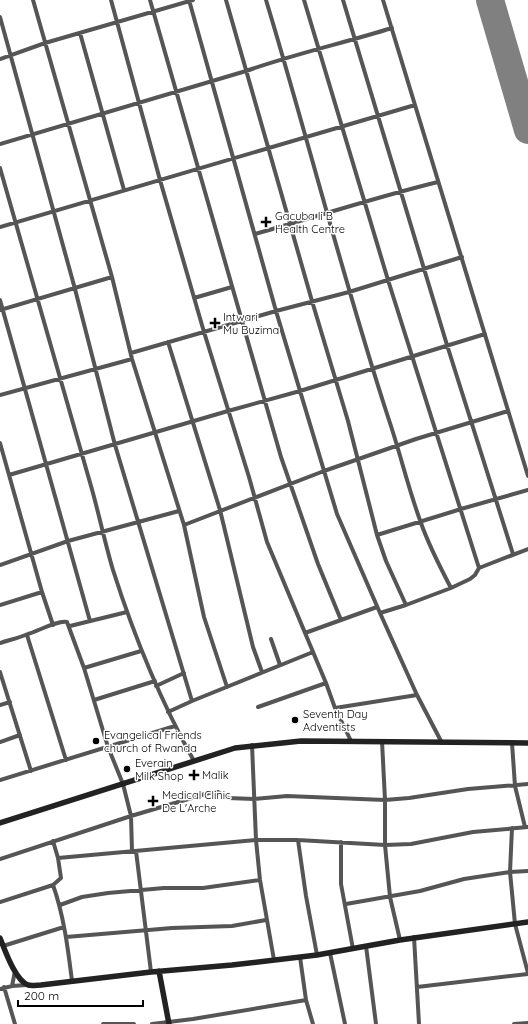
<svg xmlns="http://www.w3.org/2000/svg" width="528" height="1024" font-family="Quicksand,sans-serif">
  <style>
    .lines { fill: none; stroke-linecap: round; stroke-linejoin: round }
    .runway { stroke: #808080; stroke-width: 28 }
    .street { stroke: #555; stroke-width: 4 }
    .secondary { stroke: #222; stroke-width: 5.5 }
    .poi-dot { fill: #000; stroke: #fff; stroke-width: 1.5 }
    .labels { text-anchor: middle; stroke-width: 3; stroke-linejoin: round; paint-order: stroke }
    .poi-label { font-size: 11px; fill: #000; stroke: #fff; text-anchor: start }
  </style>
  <rect width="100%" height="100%" fill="#fff"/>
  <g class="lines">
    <path class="runway" d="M490,0l38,130"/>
    <path class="street" d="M33,0l79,277 20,82 52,166 20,92 23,70
      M111,0l49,180 44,152 45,145 18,65 59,141 9,25 16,33
      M150,0l131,457 37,107 23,56
      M189,0l87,311 61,203 43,99 37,82 25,48
      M226,0l86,301 36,120 29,114 9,26 20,44
      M266,0c42,139 77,279 122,417 12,35 20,71 33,106 8,23 19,44 30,65
      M304,0l84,280 91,288
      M343,0l104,345 66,209
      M383,0l145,476
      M0,17l75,272 40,156 77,256
      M80,33l44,157
      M0,59l45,-16 148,-43
      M0,144l246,-73c48,-17 98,-28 146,-43
      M0,168c30,103 59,207 89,311 9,30 15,61 24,91 21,66 47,130 81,191
      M0,227l415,-122
      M255,234c61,-17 121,-37 183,-52
      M194,298l38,-11
      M0,300l90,321
      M0,310l112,-33
      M168,342l52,168 33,137 9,25
      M131,353l145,-42 73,-19 113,-35
      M0,395l132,-36
      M0,443l42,149 11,33
      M9,475l219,-64 72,-20 185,-57
      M184,525l140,-54 92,-32 92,-28
      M377,535l84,-26 67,-19
      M0,565l68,-24 111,-30
      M0,605l42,-13
      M380,613l26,-8 45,-17 19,-9 5,-4 4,-7 49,-19
      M70,626l57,-14
      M305,633l72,-26
      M27,635l39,125
      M271,639l9,26
      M0,643c9,-3 19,-5 28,-9 10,-3 30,-14 39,-12l17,46 24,79 15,37 8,32 1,35
      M84,668l57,-17
      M0,672l31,99
      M156,686l28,-13
      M94,700l61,-19
      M0,705l10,-3
      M258,707l68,-24
      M335,708l82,-13
      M168,712l24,-11 121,-49
      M382,741l3,59v45l5,52 10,43
      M0,742l20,-7
      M512,743l3,43 10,41
      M252,745l4,95 4,40 14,80
      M0,780l175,-54
      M512,828l-2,44 5,52 13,49
      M298,840l8,56 11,59
      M53,841l5,17 198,-18h42l87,5 26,-1 62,-12 55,-5
      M341,842v42l12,65
      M136,851l15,121
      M0,859l131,-43 81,-24h6l10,6 26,1 33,-3 98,4 24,-2 59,-9 60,-5
      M53,885l8,-7 -3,-20
      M0,902l53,-17c11,31 15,64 19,96
      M346,904l74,-13 44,-12 46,-7 18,-1
      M60,905l22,-8 26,-4 56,-5h39l57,-8
      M66,937l106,-9 60,-2 34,-6
      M414,937l5,87
      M3,946l61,-19
      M366,946l10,78
      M330,953l15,71
      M300,957l6,43 7,24
      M12,986l3,-15
      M4,987l11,37
      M417,987l111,-13
      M0,989l12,-3 15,-1
      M103,1024h31
      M152,1024l41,-5 113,-19
      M514,1024l14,-1"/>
    <path class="secondary" d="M0,823l235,-75 66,-7 227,2
      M0,938c5,12 15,42 28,47 4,1 9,0 13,0l110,-13 81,-7 85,-10 83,-15 128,-18
      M159,971l10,53"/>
  </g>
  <g class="poi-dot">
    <path d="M264 216h4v4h4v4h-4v4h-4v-4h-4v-4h4z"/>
    <path d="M213 317h4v4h4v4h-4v4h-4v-4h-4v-4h4z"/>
    <circle cx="295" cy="720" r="4"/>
    <circle cx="96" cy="741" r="4"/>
    <circle cx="127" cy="769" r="4"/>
    <path d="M192 769h4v4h4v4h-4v4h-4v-4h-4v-4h4z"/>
    <path d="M151 795h4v4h4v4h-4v4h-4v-4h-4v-4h4z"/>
  </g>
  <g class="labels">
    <g class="poi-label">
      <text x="275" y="220">Gacuba Ii B<tspan x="275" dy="13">Health Centre</tspan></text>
      <text x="223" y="321">Intwari<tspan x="223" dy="13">Mu Buzima</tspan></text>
      <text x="303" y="718">Seventh Day<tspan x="303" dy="13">Adventists</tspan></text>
      <text x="104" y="739">Evangelical Friends<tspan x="104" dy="13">church of Rwanda</tspan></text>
      <text x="135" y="767">Everain<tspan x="135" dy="13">Milk Shop</tspan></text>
      <text x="202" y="779">Malik</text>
      <text x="162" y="799">Medical Clinic<tspan x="162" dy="13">De L'Arche</tspan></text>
    </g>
  </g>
  <path d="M18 1000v6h125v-6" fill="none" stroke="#000000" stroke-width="2"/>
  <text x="24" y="1000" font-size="12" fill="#000000" stroke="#ffffff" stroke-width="3" paint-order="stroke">200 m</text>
</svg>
